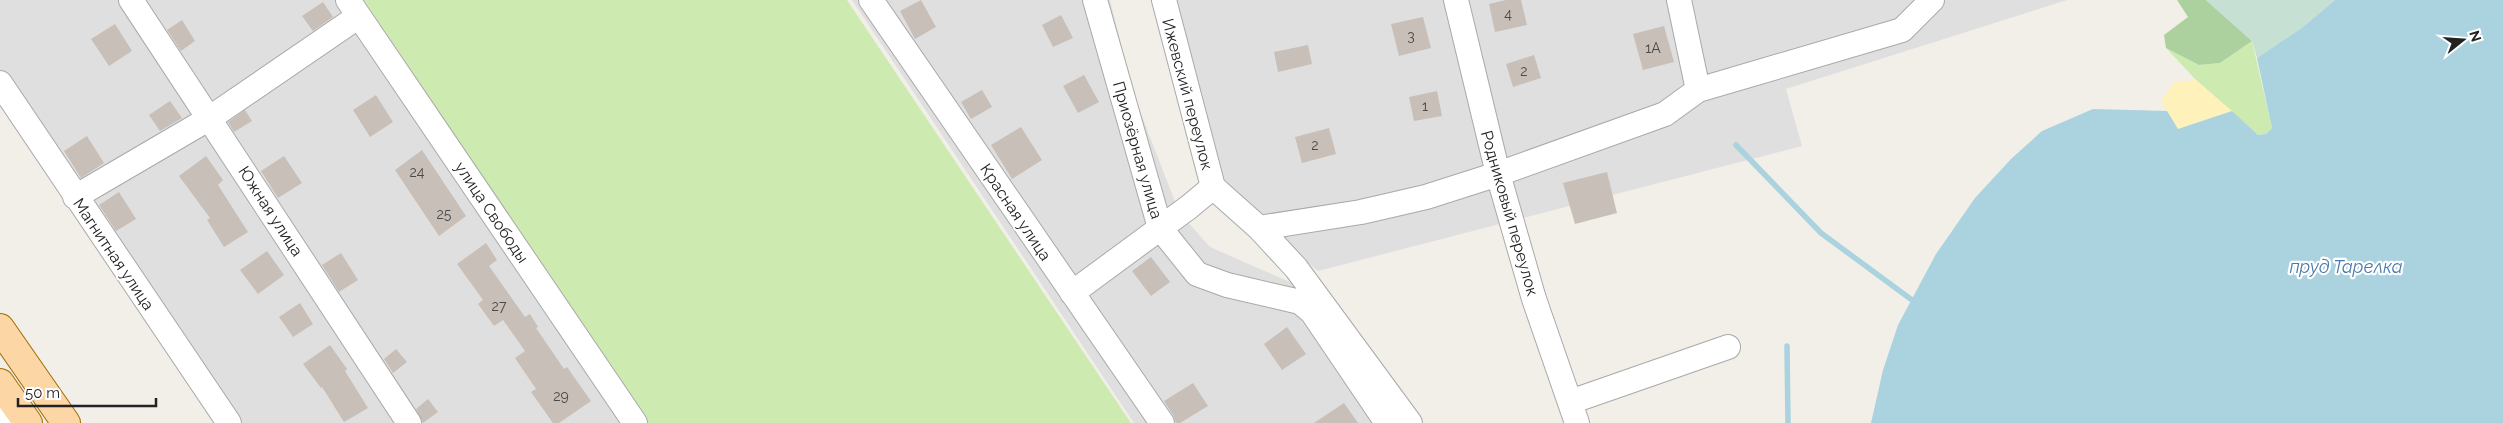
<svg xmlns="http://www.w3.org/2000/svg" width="2503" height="423" font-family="Raleway,sans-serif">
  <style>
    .residential { fill: #e0dfdf }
    .grass { fill: #cdebb0 }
    .forest { fill: #add19e }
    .wetland { fill: #c6e0d4 }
    .sand { fill: #fff1ba }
    .water { fill: #aad3df }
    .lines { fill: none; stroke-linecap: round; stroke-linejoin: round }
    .stream { stroke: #aad3df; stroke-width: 5.5 }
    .building { fill: #c7bfb8 }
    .minor-casing { stroke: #a9a9a9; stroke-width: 26 }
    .major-casing { stroke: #a06b00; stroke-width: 30 }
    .minor { stroke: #fff; stroke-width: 24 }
    .major { stroke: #fcd6a4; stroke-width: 28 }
    .labels { text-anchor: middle; stroke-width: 4.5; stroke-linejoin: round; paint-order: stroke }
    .number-label { font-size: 14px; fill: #4b4948 }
    .street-label { font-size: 16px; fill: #222; stroke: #fff }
    .water-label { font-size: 18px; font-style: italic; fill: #4a7aab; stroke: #fff }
  </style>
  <rect width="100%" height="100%" fill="#f2efe9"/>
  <path class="residential" d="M0,0h360l282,423h-409l-233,-337z
    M852,0h258l23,93 46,119 31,35 91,40 92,136h-259z
    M1164,0h903l-281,89 16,57 -484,125 -105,-84z"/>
  <path class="grass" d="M364,0h483l284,423h-483z
    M2252,41l20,87 -6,6 -8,1 -62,-55 -30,-32 33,17 21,-2z"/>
  <path class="forest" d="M2177,0h29l46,41 -32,22 -21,2 -33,-17 -2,-13 24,-18z"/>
  <path class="wetland" d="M2206,0h129l-32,27 -46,31 -5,-17z"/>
  <path class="sand" d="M2196,80l36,31 -54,18 -17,-28 13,-19z"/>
  <path class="water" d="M2335,0h168v423h-632l12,-53 15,-45 38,-71 39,-56 36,-39 31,-28 51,-22 74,2 11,18 54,-18 26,24 8,-1 6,-6 -15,-70 46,-31z"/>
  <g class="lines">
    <path class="stream" d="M1736,145l85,88 91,67
      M1787,346l1,77"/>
  </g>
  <path class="building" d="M921,0l15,27 -21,12 -15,-28z
    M1506,0h15l6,25 -32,7 -6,-28z
    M323,2l10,15 -20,14 -11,-15z
    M1061,15l12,23 -20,9 -11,-22z
    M1423,17l8,31 -32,8 -8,-32z
    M182,20l13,21 -14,10 -14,-21z
    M115,24l17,27 -23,15 -18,-27z
    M1664,26l10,36 -31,8 -10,-36z
    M1308,45l4,19 -34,8 -4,-20z
    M1534,55l7,23 -28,9 -7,-23z
    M1084,75l15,27 -21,11 -15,-27z
    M982,90l10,17 -21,12 -10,-17z
    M1437,91l5,25 -28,5 -5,-24z
    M376,95l17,27 -23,15 -17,-27z
    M170,101l12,17 -22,13 -11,-16z
    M245,110l7,11 -18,11 -6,-10z
    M1021,127l21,33 -30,19 -21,-34z
    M1329,128l7,26 -34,9 -7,-26z
    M87,136l17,27 -23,15 -17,-27z
    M422,150l44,66 -27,20 -44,-66z
    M206,156l17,24 -5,5 30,47 -24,15 -17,-27 3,-2 -31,-42z
    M284,156l18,27 -24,15 -17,-27z
    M1607,172l10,41 -42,11 -12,-41z
    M119,192l17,27 -20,12 -17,-26z
    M486,243l11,17 -8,6 36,51 5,-3 8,13 -2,1 28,41 3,-2 24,34 -32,22h-6l-22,-31 5,-3 -21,-31 10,-7 -22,-31 -9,6 -16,-22 5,-4 -26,-36z
    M267,251l17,24 -26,19 -18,-24z
    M341,253l17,27 -19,12 -17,-27z
    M1151,257l19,25 -19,14 -19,-25z
    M300,303l13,21 -20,13 -14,-20z
    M1287,327l19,27 -24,16 -18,-26z
    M330,345l17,24 -2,2 23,37 -24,14 -22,-35 -1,1 -18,-24z
    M396,349l11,13 -14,11 -9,-14z
    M1193,383l15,23 -28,17h-4l-3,-8 -9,-14z
    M428,399l10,13 -15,11 -7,-14z
    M1344,403l14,20h-44z"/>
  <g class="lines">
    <defs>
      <path id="minor" d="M131,0l278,423
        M348,0l287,423
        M871,0l291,423
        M1095,0l65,228 37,46 30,11 73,17 12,10 75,111
        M1164,0l49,187
        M1456,0l42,174 36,125 43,124
        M1679,0l19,90
        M0,83l229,340
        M1213,187l46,41 102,-16 65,-15 72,-23 167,-60 33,-24 204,-60 30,-30
        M75,197l135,-79 149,-102
        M1259,228l37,40 114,155
        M1072,293l117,-86 24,-20
        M1570,402l158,-55
        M0,420l17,-13"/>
      <path id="major" d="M0,328l66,95
        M0,383l28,40"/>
    </defs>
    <use href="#minor" class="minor-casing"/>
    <use href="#major" class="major-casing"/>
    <use href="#minor" class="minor"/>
    <use href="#major" class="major"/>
  </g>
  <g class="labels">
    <g class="number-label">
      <text x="1508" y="19">4</text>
      <text x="1411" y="41">3</text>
      <text x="1653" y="53">1А</text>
      <text x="1524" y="76">2</text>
      <text x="1425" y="111">1</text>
      <text x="1315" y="150">2</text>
      <text x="417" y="177">24</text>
      <text x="444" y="219">25</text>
      <text x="499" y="311">27</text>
      <text x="561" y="401">29</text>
    </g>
    <g class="street-label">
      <text transform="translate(1188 94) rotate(75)" y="6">Ижевский переулок</text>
      <text transform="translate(1138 150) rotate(74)" y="6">Приозёрная улица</text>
      <text transform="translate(271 211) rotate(57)" y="6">Южная улица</text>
      <text transform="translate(492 212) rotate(56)" y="6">улица Свободы</text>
      <text transform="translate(1016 212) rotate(56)" y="6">Красная улица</text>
      <text transform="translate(1510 213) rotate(74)" y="6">Родниковый переулок</text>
      <text transform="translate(114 254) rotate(56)" y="6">Магнитная улица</text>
    </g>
    <g class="water-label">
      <text x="2346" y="273">пруд Тарелка</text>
    </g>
  </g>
  <g transform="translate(2463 40) rotate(73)" stroke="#ffffff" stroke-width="4" paint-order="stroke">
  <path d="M0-4L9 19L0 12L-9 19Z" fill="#222222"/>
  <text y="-8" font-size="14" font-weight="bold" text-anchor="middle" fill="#222222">N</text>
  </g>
  <path d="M18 398v8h138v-8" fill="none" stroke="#222222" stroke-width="2.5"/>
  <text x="25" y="398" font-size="15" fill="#222222" stroke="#ffffff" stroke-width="4" paint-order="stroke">50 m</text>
</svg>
